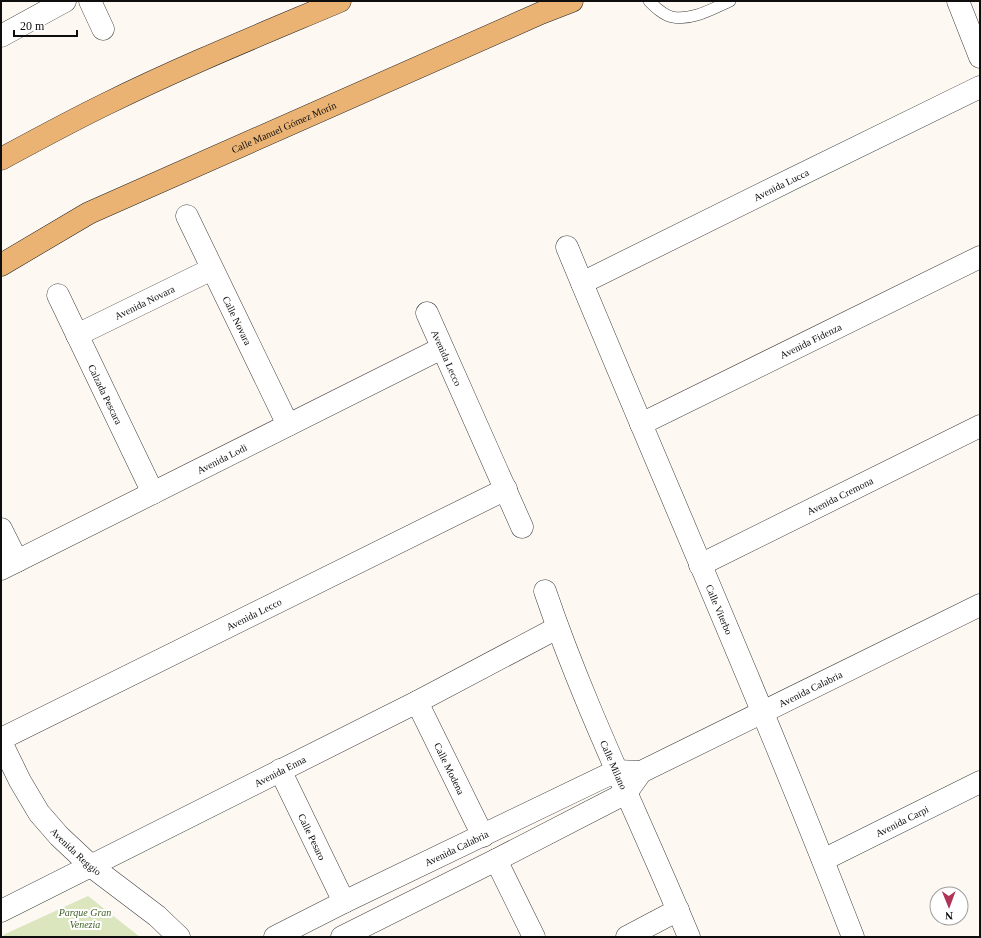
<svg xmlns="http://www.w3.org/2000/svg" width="981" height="938" font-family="'Times New Roman',serif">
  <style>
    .green { fill: #dbe5be }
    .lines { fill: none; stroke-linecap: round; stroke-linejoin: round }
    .lane-casing { stroke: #414141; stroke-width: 12 }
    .street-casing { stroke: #414141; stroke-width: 23 }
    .primary-casing { stroke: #1f1f1f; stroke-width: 23 }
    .lane { stroke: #fff; stroke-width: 11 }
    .street { stroke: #fff; stroke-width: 22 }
    .primary { stroke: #eab374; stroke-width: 22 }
    .labels { text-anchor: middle; stroke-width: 4; stroke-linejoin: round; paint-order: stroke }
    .street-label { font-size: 10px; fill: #0e0e0e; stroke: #fff }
    .park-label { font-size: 10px; font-style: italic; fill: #3e5f25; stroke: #fff }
  </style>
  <rect width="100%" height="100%" fill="#fdf8f1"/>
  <path class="green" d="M88,896l52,41h-136l-1,-2z"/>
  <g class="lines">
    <defs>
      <path id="lane" d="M649,1c6,6 14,14 23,16 20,4 40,-8 58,-16"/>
      <g id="street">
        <path d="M90,1l13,28"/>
        <path d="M958,1l22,56"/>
        <path d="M1,36l64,-35"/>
        <path id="s1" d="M187,216l101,209"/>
        <path id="s2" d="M567,247c95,230 196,458 286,690"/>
        <path id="s3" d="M582,283l210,-104 188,-92"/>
        <path id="s4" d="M58,295l95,198"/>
        <path id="s5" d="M427,313l95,214"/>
        <path id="s6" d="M77,335l135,-66"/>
        <path id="s7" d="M641,424l339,-167"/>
        <path d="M1,529l16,32"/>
        <path id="s8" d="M700,565l280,-139"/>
        <path id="s9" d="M1,569l441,-221"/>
        <path id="s10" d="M545,591c40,118 96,230 144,346"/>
        <path id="s11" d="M417,702l66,134"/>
        <path id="s12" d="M1,739l505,-250"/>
        <path id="s13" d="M1,742l19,39 19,32 20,23 32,30 66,50 22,21"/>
        <path id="s14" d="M280,770l64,132"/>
        <path d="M496,860l38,77"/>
        <path id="s15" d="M823,860l157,-78"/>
        <path id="s16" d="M1,911l416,-209 140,-74"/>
        <path id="s17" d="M275,937l69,-35 272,-131 25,1"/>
        <path id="s18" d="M342,937l154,-77 130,-67 15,-21 339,-167"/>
        <path d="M627,937l51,-27"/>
      </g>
      <g id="primary">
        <path d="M1,159c35,-19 70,-38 105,-55 77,-38 156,-70 234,-103"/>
        <path id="s19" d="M1,265l88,-52 452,-200 31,-12"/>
      </g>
    </defs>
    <use href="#lane" class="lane-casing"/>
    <use href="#street" class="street-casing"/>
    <use href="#primary" class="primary-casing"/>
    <use href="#lane" class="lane"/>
    <use href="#street" class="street"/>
    <use href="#primary" class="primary"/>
  </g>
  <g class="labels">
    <g class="street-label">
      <text dy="4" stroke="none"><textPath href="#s19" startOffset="315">Calle Manuel Gómez Morín</textPath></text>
      <text dy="4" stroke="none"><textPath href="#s3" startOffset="222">Avenida Lucca</textPath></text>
      <text dy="4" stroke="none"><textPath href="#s6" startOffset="75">Avenida Novara</textPath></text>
      <text dy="4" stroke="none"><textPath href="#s1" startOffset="116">Calle Novara</textPath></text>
      <text dy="4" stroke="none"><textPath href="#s7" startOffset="189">Avenida Fidenza</textPath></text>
      <text dy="4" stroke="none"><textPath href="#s5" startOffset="49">Avenida Lecco</textPath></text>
      <text dy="4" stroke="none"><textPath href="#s4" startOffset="110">Calzada Pescara</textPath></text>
      <text dy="4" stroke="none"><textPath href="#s9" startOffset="247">Avenida Lodi</textPath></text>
      <text dy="4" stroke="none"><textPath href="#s8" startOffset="156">Avenida Cremona</textPath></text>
      <text dy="4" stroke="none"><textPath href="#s2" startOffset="393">Calle Viterbo</textPath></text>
      <text dy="4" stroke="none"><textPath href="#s12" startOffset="282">Avenida Lecco</textPath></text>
      <text dy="4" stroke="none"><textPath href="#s18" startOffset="533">Avenida Calabria</textPath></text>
      <text dy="4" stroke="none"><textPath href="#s10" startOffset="187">Calle Milano</textPath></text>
      <text dy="4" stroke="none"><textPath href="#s11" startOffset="74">Calle Modena</textPath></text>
      <text dy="4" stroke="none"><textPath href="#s16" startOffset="312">Avenida Enna</textPath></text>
      <text dy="4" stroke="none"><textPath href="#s15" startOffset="88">Avenida Carpi</textPath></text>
      <text dy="4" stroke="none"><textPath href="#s14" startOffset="74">Calle Pesaro</textPath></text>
      <text dy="4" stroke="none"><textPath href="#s17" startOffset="202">Avenida Calabria</textPath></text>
      <text dy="4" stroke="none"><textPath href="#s13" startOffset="134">Avenida Reggio</textPath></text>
    </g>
    <g class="park-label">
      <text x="85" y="916">Parque Gran<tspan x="85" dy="12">Venezia</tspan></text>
    </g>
  </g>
  <rect width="981" height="938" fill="none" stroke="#0e0e0e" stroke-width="4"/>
  <g transform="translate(949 906) rotate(179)"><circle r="19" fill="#ffffff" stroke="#9f9f9f"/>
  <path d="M0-3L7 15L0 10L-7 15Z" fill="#af3556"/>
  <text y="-6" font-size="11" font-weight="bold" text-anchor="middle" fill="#0e0e0e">N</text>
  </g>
  <path d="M14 30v6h63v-6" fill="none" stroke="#0e0e0e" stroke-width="2"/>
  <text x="20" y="30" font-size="12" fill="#0e0e0e" stroke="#ffffff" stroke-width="3" paint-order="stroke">20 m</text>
</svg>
